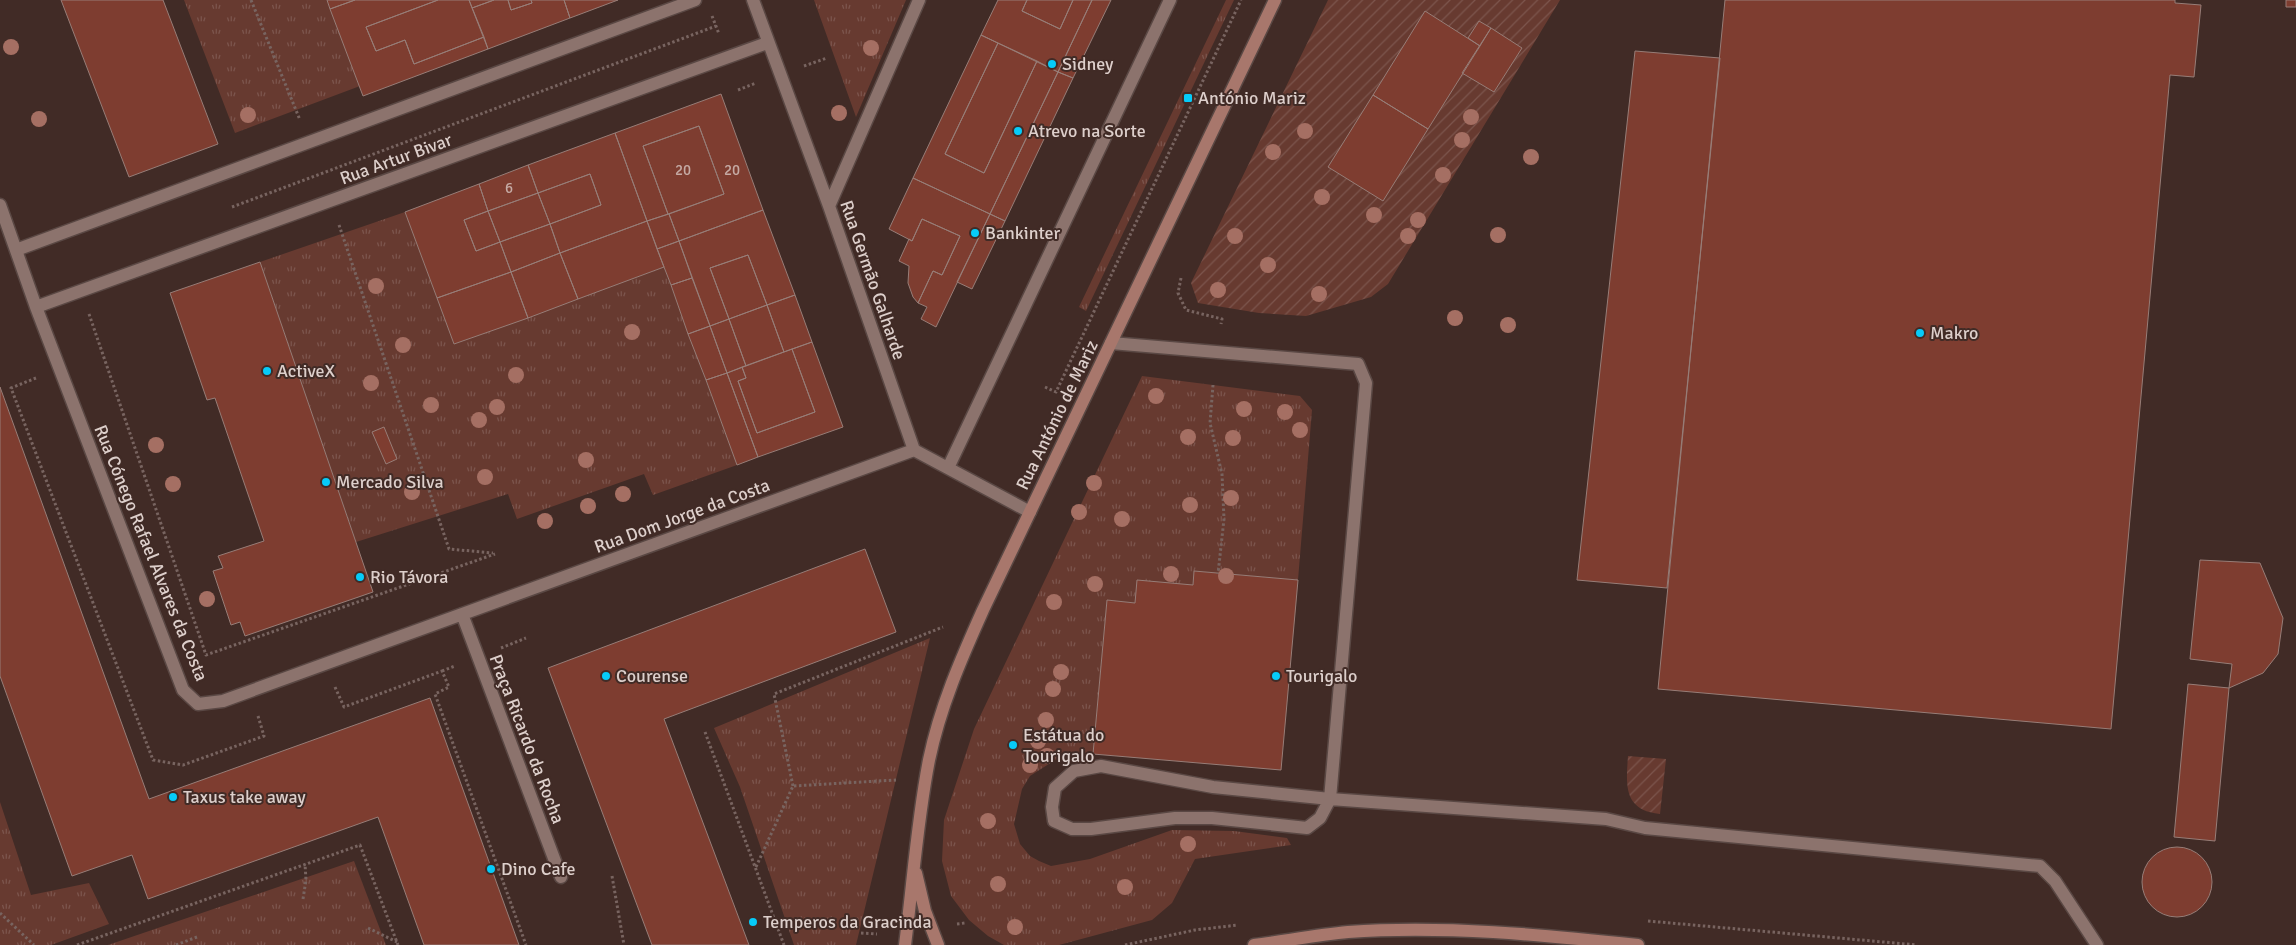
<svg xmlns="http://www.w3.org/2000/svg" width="2296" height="945" font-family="Signika,sans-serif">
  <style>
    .grass { fill: url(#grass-tufts) }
    .garden { fill: url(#garden-furrows) }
    .building { fill: #7e3d30; stroke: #977d77 }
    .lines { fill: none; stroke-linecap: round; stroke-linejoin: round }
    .lane-casing { stroke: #5a4844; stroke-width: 15 }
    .street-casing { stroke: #5a4844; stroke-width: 15 }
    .secondary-casing { stroke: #5a4844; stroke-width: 15 }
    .path { stroke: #786460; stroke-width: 3; stroke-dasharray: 2.5 2.5; stroke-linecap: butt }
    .lane { stroke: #8c736d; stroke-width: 12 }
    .street { stroke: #8c736d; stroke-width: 12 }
    .secondary { stroke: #a8776c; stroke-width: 12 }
    .tree { fill: #a56f63 }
    .poi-dot { fill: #06cbf9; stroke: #412b26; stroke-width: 2 }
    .labels { text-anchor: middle; stroke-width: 4; stroke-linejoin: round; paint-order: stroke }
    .number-label { font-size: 15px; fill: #c5aaa4 }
    .poi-label { font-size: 18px; fill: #ddcfcb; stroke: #412b26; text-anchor: start }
    .street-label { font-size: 18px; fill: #ddcfcb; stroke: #412b26 }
  </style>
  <defs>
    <pattern id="grass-tufts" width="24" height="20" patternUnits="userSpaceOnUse" patternTransform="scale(1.25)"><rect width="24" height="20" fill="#673a30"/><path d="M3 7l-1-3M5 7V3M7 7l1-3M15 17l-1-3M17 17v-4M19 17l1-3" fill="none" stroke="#7c554d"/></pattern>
    <pattern id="garden-furrows" width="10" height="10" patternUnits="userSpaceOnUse" patternTransform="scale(1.25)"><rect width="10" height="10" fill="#673a30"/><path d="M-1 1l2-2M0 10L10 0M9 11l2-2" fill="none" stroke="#7c554d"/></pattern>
  </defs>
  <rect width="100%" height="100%" fill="#412b26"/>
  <path class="grass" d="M184,0h143l33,86 -125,47z
    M814,0h92l-50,117z
    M1226,0h8l-148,311 -7,-4z
    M405,212l49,132 210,-77 73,198 -84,30 -9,-21 -127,45 -9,-25 -152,48 -96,-280z
    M1142,376l158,20 12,14 -14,170 -104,-9 -1,14 -58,18 -28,-3 -14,154 -27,-1 -36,23 -8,13 -8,35 6,20 10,12 9,5 12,5 39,-7 82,-29 62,1 53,7 4,7 -96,14 -23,44 -20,17 -93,25h-55l-16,-9 -19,-16 -18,-24 -9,-35 2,-41 30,-91z
    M930,638l-74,307h-62l-54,-158 -26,-59z
    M0,802l31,93 58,-12 20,41 -58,21h-51z
    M354,861l32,84h-278z"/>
  <path class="garden" d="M1328,0h232l-172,284 -17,13 -65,19 -47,-3 -61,-10 -7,-20z
    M1628,756l38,3 -6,55c-37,-4 -34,-29 -32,-58z"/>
  <path class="building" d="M61,0h102l55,144 -89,33z
    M327,0h28l-25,9z
    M355,0h83l-72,27 10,24 29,-11 9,24 70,-27 4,12 -125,47 -33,-87z
    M438,0h31l15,37 -70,27 -9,-24 -29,11 -10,-24z
    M469,0h25l-22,8z
    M494,0h14l3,10 21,-7 -1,-3h33l6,18 -82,31 -16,-41z
    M508,0h23l1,3 -21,7z
    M564,0h54l-48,18z
    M998,0h29l-5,11 38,18 13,-29h19l-34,72 -77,-37z
    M1027,0h46l-13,29 -38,-18z
    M1092,0h19l-38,78 -15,-6z
    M1725,0h450v3l26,2 -7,72 -24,-2 -59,654 -453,-40z
    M2286,0h10v7h-10z
    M1425,11l55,35 -52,83 -55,-34z
    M1479,21l12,7 -11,18 -12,-8z
    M1491,28l31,20 -28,44 -32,-19z
    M981,35l17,8 -53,111 39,19 53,-112 21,11 -68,142 -77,-36z
    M998,43l39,18 -53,112 -39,-19z
    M1635,51l85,7 -53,530 -90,-8z
    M1058,72l15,6 -68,143 -15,-7z
    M721,94l42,116 -84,31 -10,-27 55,-20 -25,-68 -56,20 25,68 -21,7 -32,-88z
    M1373,95l55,34 -45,72 -55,-34z
    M699,126l25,68 -56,20 -25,-68z
    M615,133l32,88 -87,32 -10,-29 51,-19 -11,-31 -52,19 -10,-28z
    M528,165l10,28 -50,18 -9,-27z
    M590,174l11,31 -51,19 -12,-31z
    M913,178l77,36 -54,113 -15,-8 6,-12 -9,-4 15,-32 9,4 18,-39 -38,-17 -10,22 -23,-12z
    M479,184l9,27 -24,9 12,31 24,-9 11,30 -74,26 -32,-86z
    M538,193l12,31 -50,18 -12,-31z
    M763,210l32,85 -28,10 -19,-50 -38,13 19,51 -19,7 -31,-85z
    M488,211l12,31 -24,9 -12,-31z
    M669,214l10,27 -22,8 -10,-28z
    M990,214l15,7 -33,68 -15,-7z
    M922,219l38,17 -18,39 -9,-4 -15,32 -5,-6 -5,-14 1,-17 -10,-5 10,-22 3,2z
    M647,221l17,46 -86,32 -18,-46z
    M550,224l10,29 -49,19 -11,-30z
    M679,241l13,37 -21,7 -14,-36z
    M560,253l18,46 -50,19 -17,-46z
    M748,255l19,50 -38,14 -19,-51z
    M260,262l113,330 -128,44 -5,-14 -9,3 -18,-54 10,-3 -5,-12 46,-15 -49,-143 -8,2 -37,-107z
    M511,272l17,46 -74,26 -17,-46z
    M692,278l18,48 -22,8 -17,-49z
    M795,295l17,47 -28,10 -17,-47z
    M767,305l17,47 -38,14 -17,-47z
    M729,319l17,47 -19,7 -17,-47z
    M710,326l17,47 -21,7 -18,-46z
    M812,342l31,85 -85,30 -31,-84 15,-6 4,11 -8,3 19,52 58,-21 -23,-63z
    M792,349l23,63 -58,21 -19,-52 8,-3 -4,-11z
    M727,373l31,84 -21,8 -31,-85z
    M0,387l149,412 281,-101 89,247h-95l-46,-128 -230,82 -16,-44 -60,21 -72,-200z
    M384,427l13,32 -11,5 -14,-32z
    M865,549l31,83 -232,87 85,226h-97l-104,-277z
    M2200,560l60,3 23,55 -5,36 -15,19 -34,15 3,-24 -42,-5z
    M1194,571l104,9 -17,190 -188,-16 14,-154 28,3 2,-23 56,5z
    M2188,684l41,4 -14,153 -41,-4z
    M2142 882a35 35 0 1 1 70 0a35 35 0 1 1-70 0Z"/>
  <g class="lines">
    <defs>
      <path id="lane" d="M1111,343l247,21 8,19 -36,416 276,20 39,9 395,38 15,15 42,64
        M1101,766l112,21 117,12 -10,19 -13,10 -95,-10h-37l-84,11h-19l-18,-8 -2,-14 3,-19 19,-17z"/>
      <path id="street" d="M753,0l76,206 85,244 116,62
        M0,205l36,102 147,383 15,14 25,-3 691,-251
        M829,206l90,-206
        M16,250l679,-250
        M36,307l731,-264
        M948,468l222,-468
        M462,614l99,263"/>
      <path id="secondary" d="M916,873l9,38 13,34
        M905,945c8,-62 12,-124 24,-185 11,-53 32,-101 54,-150l292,-610
        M1254,945c31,-4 63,-10 94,-13 95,-7 196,3 290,13"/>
    </defs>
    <use href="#lane" class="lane-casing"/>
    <use href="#street" class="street-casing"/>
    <use href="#secondary" class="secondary-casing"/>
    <path class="path" d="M251,0l49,120
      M712,16l7,18
      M804,66l23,-8
      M738,90l18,-7
      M232,207l484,-181
      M339,225l110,324 44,4
      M1181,278l-3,15 8,17 36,9 -1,5
      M89,314l117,341 289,-101
      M36,378l-25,10 142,372 30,5 81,-29 -6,-20
      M1213,385l-3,38 12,51 2,45 -6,55
      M1045,387l11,5 185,-392
      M501,648l25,-10
      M442,671l13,-5
      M335,687l9,20 98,-36 7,16 -14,7 91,251
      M705,732l79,213
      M793,786l-19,-92 169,-67
      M756,867l37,-81 103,-6
      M612,876l12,69
      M303,899l3,-19 -1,-16
      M0,913l34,32
      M1648,921l269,24
      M957,924l8,-1
      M368,928l29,14
      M861,933l16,1
      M77,945l283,-100 38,100
      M176,945l21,-8
      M1125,945l70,-15 43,-5"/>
    <use href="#lane" class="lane"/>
    <use href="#street" class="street"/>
    <use href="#secondary" class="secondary"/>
  </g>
  <g class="tree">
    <circle cx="11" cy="47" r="8"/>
    <circle cx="871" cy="48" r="8"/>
    <circle cx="839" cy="113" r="8"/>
    <circle cx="248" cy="115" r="8"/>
    <circle cx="1471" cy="117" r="8"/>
    <circle cx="39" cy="119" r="8"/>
    <circle cx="1305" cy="131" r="8"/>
    <circle cx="1462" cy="140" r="8"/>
    <circle cx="1273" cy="152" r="8"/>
    <circle cx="1531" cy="157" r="8"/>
    <circle cx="1443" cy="175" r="8"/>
    <circle cx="1322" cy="197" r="8"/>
    <circle cx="1374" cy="215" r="8"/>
    <circle cx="1418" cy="220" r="8"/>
    <circle cx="1498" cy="235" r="8"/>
    <circle cx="1235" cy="236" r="8"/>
    <circle cx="1408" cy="236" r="8"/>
    <circle cx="1268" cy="265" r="8"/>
    <circle cx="376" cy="286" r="8"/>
    <circle cx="1218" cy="290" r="8"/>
    <circle cx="1319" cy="294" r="8"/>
    <circle cx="1455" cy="318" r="8"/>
    <circle cx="1508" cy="325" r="8"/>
    <circle cx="632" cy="332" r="8"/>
    <circle cx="403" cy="345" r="8"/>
    <circle cx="516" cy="375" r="8"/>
    <circle cx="371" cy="383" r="8"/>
    <circle cx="1156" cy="396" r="8"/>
    <circle cx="431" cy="405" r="8"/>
    <circle cx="497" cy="407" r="8"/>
    <circle cx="1244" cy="409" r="8"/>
    <circle cx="1285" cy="412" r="8"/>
    <circle cx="479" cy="420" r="8"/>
    <circle cx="1300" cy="430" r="8"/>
    <circle cx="1188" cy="437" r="8"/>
    <circle cx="1233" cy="438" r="8"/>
    <circle cx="156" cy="445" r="8"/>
    <circle cx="586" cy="460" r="8"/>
    <circle cx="485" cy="477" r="8"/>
    <circle cx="1094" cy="483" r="8"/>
    <circle cx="173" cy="484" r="8"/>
    <circle cx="412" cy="492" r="8"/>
    <circle cx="623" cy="494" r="8"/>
    <circle cx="1231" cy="498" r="8"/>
    <circle cx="1190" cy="505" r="8"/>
    <circle cx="588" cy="506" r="8"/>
    <circle cx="1079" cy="512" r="8"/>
    <circle cx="1122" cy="519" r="8"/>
    <circle cx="545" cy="521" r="8"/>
    <circle cx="1171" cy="574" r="8"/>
    <circle cx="1226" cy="576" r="8"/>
    <circle cx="1095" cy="584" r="8"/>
    <circle cx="207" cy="599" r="8"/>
    <circle cx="1054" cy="602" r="8"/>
    <circle cx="1061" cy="672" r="8"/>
    <circle cx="1053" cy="689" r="8"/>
    <circle cx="1046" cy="720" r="8"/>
    <circle cx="1038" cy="741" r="8"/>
    <circle cx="1047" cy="756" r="8"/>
    <circle cx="1030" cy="765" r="8"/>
    <circle cx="988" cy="821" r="8"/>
    <circle cx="1188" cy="844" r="8"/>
    <circle cx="998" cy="884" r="8"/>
    <circle cx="1125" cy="887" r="8"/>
    <circle cx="1015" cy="927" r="8"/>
  </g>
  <g class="poi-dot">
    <circle cx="1052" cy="64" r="5"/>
    <rect x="1183" y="93" width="10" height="10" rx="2.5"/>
    <circle cx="1018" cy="131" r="5"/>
    <circle cx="975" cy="233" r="5"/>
    <circle cx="1920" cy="333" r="5"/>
    <circle cx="267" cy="371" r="5"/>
    <circle cx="326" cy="482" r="5"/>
    <circle cx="360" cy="577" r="5"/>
    <circle cx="606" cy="676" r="5"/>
    <circle cx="1276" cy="676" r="5"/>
    <circle cx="1013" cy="745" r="5"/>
    <circle cx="173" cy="797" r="5"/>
    <circle cx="491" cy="869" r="5"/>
    <circle cx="753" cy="922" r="5"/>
  </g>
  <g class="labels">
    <g class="number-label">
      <text x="683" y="175">20</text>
      <text x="732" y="175">20</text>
      <text x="509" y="193">6</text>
    </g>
    <g class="poi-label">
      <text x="1062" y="70">Sidney</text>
      <text x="1198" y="104">António Mariz</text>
      <text x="1028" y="137">Atrevo na Sorte</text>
      <text x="985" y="239">Bankinter</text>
      <text x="1930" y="339">Makro</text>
      <text x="277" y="377">ActiveX</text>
      <text x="336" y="488">Mercado Silva</text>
      <text x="370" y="583">Rio Távora</text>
      <text x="616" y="682">Courense</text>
      <text x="1286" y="682">Tourigalo</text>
      <text x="1023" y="741">Estátua do<tspan x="1023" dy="21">Tourigalo</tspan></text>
      <text x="183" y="803">Taxus take away</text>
      <text x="501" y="875">Dino Cafe</text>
      <text x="763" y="928">Temperos da Gracinda</text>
    </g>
    <g class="street-label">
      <text transform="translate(396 159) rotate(-20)" y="6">Rua Artur Bivar</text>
      <text transform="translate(873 280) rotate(71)" y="6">Rua Germão Galharde</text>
      <text transform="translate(1057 415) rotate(-64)" y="6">Rua António de Mariz</text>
      <text transform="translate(682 516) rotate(-20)" y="6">Rua Dom Jorge da Costa</text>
      <text transform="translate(151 553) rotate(68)" y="6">Rua Cónego Rafael Alvares da Costa</text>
      <text transform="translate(527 739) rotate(69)" y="6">Praça Ricardo da Rocha</text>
    </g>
  </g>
</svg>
